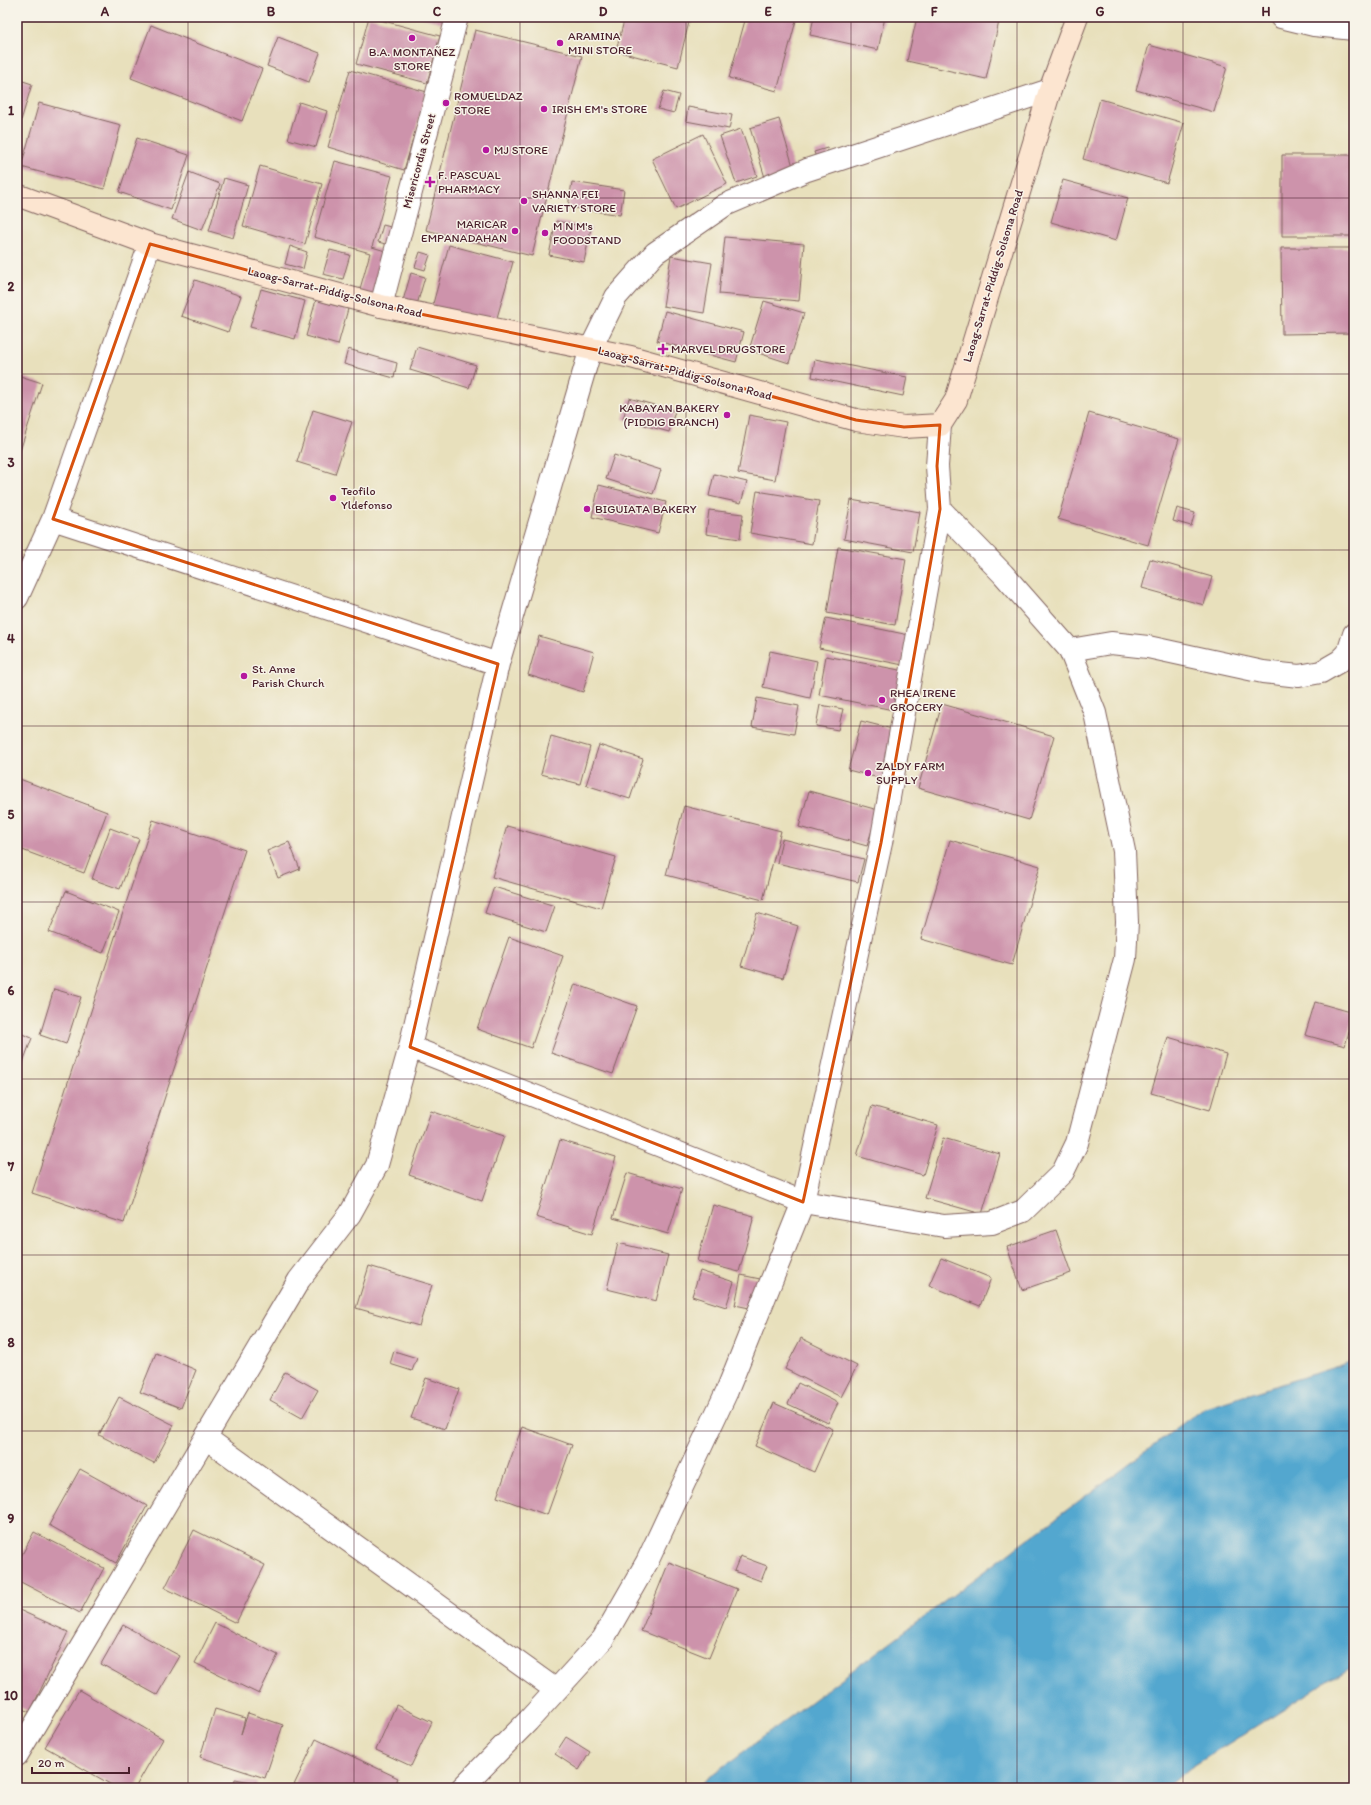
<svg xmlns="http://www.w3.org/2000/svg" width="1371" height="1805" font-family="Itim,sans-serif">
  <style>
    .water { fill: #53a7cf; stroke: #4e637d }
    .building { fill: #cd93ab }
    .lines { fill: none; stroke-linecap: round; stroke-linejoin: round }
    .minor-casing { stroke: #81635e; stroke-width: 24 }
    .secondary-casing { stroke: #81635e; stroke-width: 24 }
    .minor { stroke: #fff; stroke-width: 22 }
    .secondary { stroke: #fce5d0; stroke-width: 22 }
    .marked { fill: none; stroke: #d8530f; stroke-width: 3; stroke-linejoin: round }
    .grid { fill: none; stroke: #4a1f2b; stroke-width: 1; stroke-opacity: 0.55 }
    .poi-dot { fill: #b5179e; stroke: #f7f3e8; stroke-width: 1.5 }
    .labels { text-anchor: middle; stroke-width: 3; stroke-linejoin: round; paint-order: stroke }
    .poi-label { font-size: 12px; fill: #4a1f2b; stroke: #f7f3e8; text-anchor: start }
    .street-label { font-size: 12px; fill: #4a1f2b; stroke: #f7f3e8 }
    .neatline { fill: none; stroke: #4a1f2b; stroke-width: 1.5 }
    .grid-label { font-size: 13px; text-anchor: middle; font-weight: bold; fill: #4a1f2b }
  </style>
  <rect width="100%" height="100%" fill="#f7f3e8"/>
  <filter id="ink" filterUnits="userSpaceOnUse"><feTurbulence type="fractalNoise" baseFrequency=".025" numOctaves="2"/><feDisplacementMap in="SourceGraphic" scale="8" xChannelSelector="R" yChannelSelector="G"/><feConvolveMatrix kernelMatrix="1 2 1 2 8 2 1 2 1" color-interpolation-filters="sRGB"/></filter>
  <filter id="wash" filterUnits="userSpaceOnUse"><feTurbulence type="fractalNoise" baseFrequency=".012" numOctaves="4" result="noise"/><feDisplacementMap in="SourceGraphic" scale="16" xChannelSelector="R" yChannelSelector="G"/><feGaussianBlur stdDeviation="0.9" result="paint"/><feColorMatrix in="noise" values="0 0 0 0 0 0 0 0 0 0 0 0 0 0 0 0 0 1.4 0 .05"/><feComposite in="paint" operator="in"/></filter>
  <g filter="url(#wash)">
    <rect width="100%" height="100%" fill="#e8e0bc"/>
    <path class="water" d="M1354,1361v303l-164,104 -24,20h-471l507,-379z"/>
    <g id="blocks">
      <path class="building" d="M369,17l71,19 -13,47 -71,-19z
        M420,17h24l-1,6z
        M562,17h16l-1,4z
        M625,17h46l18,5 -11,45 -62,-16z
        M746,17h51l-20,74 -48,-13z
        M814,17h71l-7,33 -68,-15z
        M917,17h83l-14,62 -79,-18z
        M151,25l111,44 -20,52 -111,-43z
        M475,30l107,26 -50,200 -106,-26z
        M278,37l42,16 -11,29 -42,-16z
        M1149,45l78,22 -13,45 -78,-22z
        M350,70l77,22 -23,78 -76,-23z
        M17,79l15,5 -15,50z
        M664,91l15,4 -5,18 -16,-4z
        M1100,99l84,24 -17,60 -84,-24z
        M299,102l28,9 -11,36 -28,-8z
        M39,103l82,22 -17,64 -83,-22z
        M688,107l44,8 -3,14 -43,-8z
        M779,119l16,54 -29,8 -16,-53z
        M741,129l16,47 -21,7 -16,-47z
        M703,134l24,50 -51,25 -24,-50z
        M137,138l52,17 -18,55 -52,-18z
        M827,148l4,13 -12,4 -5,-13z
        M1282,155h72v81h-72z
        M335,161l57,15 -20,71 20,6 -14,49 -20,-6 12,-43 -56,-16z
        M260,166l62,18 -17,60 -62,-18z
        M189,172l31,12 -18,46 -30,-11z
        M224,178l24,7 -15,53 -24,-7z
        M1063,180l65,18 -12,43 -65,-19z
        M572,182l52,8 -4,25 -52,-8z
        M556,221l35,7 -7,34 -35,-7z
        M383,225l15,4 -5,17 -15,-4z
        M725,237l79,7 -5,57 -80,-7z
        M449,245l64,17 -19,66 -63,-17z
        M290,246l17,6 -4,17 -18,-5z
        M1281,248h72v85l-71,1z
        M330,250l20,5 -7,24 -20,-5z
        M420,252l10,3 -5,15 -10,-3z
        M671,256l41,7 -8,50 -41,-7z
        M411,273l14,4 -9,31 -14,-4z
        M195,280l46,16 -13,36 -47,-16z
        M261,289l44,12 -10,38 -45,-12z
        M316,300l32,9 -10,36 -32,-9z
        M764,301l40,12 -15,50 -40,-13z
        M665,311l79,21 -8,30 -79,-21z
        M417,347l59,18 -7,23 -59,-18z
        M348,349l49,14 -3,15 -50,-14z
        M815,359l92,18 -4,19 -91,-19z
        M17,375l25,8 -25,77z
        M629,398l46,13 -6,21 -46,-13z
        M313,410l39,12 -17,52 -38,-12z
        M1089,413l90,26 -31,106 -90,-26z
        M749,415l37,7 -11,58 -37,-7z
        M614,455l47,15 -8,24 -47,-15z
        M714,474l33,8 -6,21 -32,-7z
        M599,485l67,17 -8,31 -66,-16z
        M757,491l62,10 -7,43 -62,-11z
        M851,500l69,12 -7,40 -69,-13z
        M1177,508l18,5 -4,13 -18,-5z
        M709,510l34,4 -3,25 -34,-5z
        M838,547l68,12 -11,66 -68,-12z
        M1150,559l62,18 -8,28 -62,-17z
        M826,618l83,17 -6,30 -84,-17z
        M539,636l55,16 -11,40 -55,-17z
        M770,651l47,10 -7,37 -47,-11z
        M826,656l84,16 -7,40 -84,-17z
        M757,698l42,8 -5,28 -42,-7z
        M942,704l112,32 -25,84 -111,-32z
        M820,705l23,4 -5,21 -22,-4z
        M861,721l35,9 -13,49 -35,-9z
        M551,736l39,11 -10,37 -39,-10z
        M599,745l44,14 -13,40 -44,-14z
        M17,778l90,34 -23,61 -67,-25z
        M809,791l69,19 -11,36 -68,-19z
        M684,806l97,25 -18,69 -97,-25z
        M153,820l92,30 -121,373 -92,-30z
        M507,826l109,31 -15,51 -109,-31z
        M110,828l29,11 -19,50 -28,-10z
        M782,839l82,20 -6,23 -81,-19z
        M950,840l90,26 -28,99 -91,-26z
        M289,842l11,27 -22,9 -11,-27z
        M494,887l61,19 -9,26 -61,-19z
        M66,891l53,21 -16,41 -54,-21z
        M757,913l41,13 -15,52 -42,-12z
        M509,937l54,19 -32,92 -54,-19z
        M575,984l62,22 -24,68 -62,-21z
        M54,989l27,8 -15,47 -26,-9z
        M1315,1002l39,11 -9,33 -40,-11z
        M17,1032l15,6 -15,40z
        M1168,1037l58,17 -16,56 -59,-17z
        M872,1106l66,19 -15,50 -66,-19z
        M431,1111l73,25 -22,65 -73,-26z
        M943,1138l57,16 -18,60 -57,-16z
        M560,1140l56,17 -24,77 -56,-17z
        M627,1173l55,16 -14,45 -55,-16z
        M713,1205l41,11 -15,56 -42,-11z
        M1056,1230l15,43 -49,17 -15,-43z
        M618,1243l50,12 -12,46 -49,-12z
        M941,1258l50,20 -11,28 -51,-21z
        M369,1266l63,19 -13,41 -63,-18z
        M700,1271l34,11 -8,25 -34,-11z
        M741,1275l19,4 -6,30 -19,-4z
        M801,1338l56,28 -16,31 -56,-28z
        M394,1351l23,7 -5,13 -22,-7z
        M156,1353l40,17 -15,38 -41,-16z
        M285,1372l33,18 -16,28 -32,-18z
        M426,1378l33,11 -14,40 -34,-11z
        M798,1383l40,20 -10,20 -40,-19z
        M119,1397l55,28 -20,38 -55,-28z
        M774,1403l59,26 -19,43 -59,-26z
        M522,1427l50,18 -25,70 -50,-18z
        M80,1469l67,37 -31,57 -67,-38z
        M194,1530l71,35 -29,58 -71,-35z
        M34,1532l70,36 -24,45 -63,-33v-16z
        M740,1556l27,10 -6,15 -27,-10z
        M669,1562l68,27 -28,69 -68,-27z
        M17,1609l51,23 -38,80 -13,-6z
        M215,1623l63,32 -19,39 -64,-31z
        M123,1625l57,31 -23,39 -56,-31z
        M79,1690l84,49 -28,49h-18l-72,-41z
        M396,1705l36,17 -21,44 -35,-16z
        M215,1709l30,9 -4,16 7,-21 35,12 -18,53 -65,-21z
        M566,1737l24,15 -11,18 -24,-16z
        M316,1739l82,39 -5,10h-93l-6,-3z
        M235,1779l22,4 -1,5h-23z"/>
    </g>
  </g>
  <g filter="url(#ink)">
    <use href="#blocks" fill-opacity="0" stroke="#81635e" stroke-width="1"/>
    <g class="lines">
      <defs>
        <path id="minor" d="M1281,17l33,8 40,4
          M381,306l76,-289
          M940,509l63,65 67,76 41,-7 37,4 115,25 36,4 22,-4 19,-11 8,-8 6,-19
          M53,519l445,145
          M17,598l36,-79 97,-275
          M410,1047l393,155 141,24 48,-3 31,-12 40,-39 14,-29 48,-184 2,-37 -3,-71 -29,-138 -25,-63
          M206,1438l350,252
          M17,1755l282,-475 51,-66 27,-49 33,-118 88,-383 93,-316 25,-51 39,-44 70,-48 82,-35 243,-80
          M462,1788l66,-67 75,-82 44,-77 80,-171 76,-189 78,-359 59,-334 -3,-43 3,-41"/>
        <path id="secondary" d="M17,195l133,49 231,62 250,51 225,63 48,7 36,-2 16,-25 94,-310 27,-73"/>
      </defs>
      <use href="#minor" class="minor-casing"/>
      <use href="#secondary" class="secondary-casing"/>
      <use href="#minor" class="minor"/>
      <use href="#secondary" class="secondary"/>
    </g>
  </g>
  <path class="marked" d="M150,244l231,62 250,51 225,63 48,7 36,-2 -3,41 3,43 -59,334 -78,359 -393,-155 88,-383 -445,-145z"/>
  <path class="grid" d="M188,17v1771M354,17v1771M520,17v1771M686,17v1771M851,17v1771M1017,17v1771M1183,17v1771M17,198h1337M17,374h1337M17,550h1337M17,726h1337M17,902h1337M17,1079h1337M17,1255h1337M17,1431h1337M17,1607h1337"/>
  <g class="poi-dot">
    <circle cx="412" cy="38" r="4"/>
    <circle cx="560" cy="43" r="4"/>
    <circle cx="446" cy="103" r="4"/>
    <circle cx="544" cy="109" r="4"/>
    <circle cx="486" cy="150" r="4"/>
    <path d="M428 176h4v4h4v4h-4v4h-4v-4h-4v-4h4z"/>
    <circle cx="524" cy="201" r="4"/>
    <circle cx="515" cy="231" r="4"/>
    <circle cx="545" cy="233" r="4"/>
    <path d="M661 343h4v4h4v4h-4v4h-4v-4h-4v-4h4z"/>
    <circle cx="727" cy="415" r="4"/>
    <circle cx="333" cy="498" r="4"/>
    <circle cx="587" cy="509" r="4"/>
    <circle cx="244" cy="676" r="4"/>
    <circle cx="882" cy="700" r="4"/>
    <circle cx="868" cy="773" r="4"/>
  </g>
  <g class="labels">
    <g class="poi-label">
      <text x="568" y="40">ARAMINA<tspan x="568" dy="14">MINI STORE</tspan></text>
      <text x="412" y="56" text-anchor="middle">B.A. MONTAÑEZ<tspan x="412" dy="14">STORE</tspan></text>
      <text x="454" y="100">ROMUELDAZ<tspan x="454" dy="14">STORE</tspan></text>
      <text x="552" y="113">IRISH EM's STORE</text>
      <text x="494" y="154">MJ STORE</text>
      <text x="438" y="179">F. PASCUAL<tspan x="438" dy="14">PHARMACY</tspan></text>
      <text x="532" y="198">SHANNA FEI<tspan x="532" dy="14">VARIETY STORE</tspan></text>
      <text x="507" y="228" text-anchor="end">MARICAR<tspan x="507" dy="14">EMPANADAHAN</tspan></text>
      <text x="553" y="230">M N M's<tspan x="553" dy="14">FOODSTAND</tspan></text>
      <text x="671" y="353">MARVEL DRUGSTORE</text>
      <text x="719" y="412" text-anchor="end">KABAYAN BAKERY<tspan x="719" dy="14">(PIDDIG BRANCH)</tspan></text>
      <text x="341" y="495">Teofilo<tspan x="341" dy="14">Yldefonso</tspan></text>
      <text x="595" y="513">BIGUIATA BAKERY</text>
      <text x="252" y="673">St. Anne<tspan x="252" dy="14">Parish Church</tspan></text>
      <text x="890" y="697">RHEA IRENE<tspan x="890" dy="14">GROCERY</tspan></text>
      <text x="876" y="770">ZALDY FARM<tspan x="876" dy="14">SUPPLY</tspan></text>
    </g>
    <g class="street-label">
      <text transform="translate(419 161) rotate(-75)" y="4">Misericordia Street</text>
      <text transform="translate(993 276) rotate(-73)" y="4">Laoag-Sarrat-Piddig-Solsona Road</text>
      <text transform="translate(335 292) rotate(14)" y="4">Laoag-Sarrat-Piddig-Solsona Road</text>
      <text transform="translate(685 373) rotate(15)" y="4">Laoag-Sarrat-Piddig-Solsona Road</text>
    </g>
  </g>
  <rect width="1371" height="1805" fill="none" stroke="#f7f3e8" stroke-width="44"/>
  <path d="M32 1767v6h97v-6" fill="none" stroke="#4a1f2b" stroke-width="2"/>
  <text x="38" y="1767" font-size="12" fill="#4a1f2b" stroke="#f7f3e8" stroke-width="3" paint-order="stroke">20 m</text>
  <rect x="22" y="22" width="1327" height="1761" class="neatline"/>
  <g class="grid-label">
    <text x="105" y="16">A</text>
    <text x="271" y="16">B</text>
    <text x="437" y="16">C</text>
    <text x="603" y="16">D</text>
    <text x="768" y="16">E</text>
    <text x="934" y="16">F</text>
    <text x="1100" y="16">G</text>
    <text x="1266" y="16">H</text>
    <text x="11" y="115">1</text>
    <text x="11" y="291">2</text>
    <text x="11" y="467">3</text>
    <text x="11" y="643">4</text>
    <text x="11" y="819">5</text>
    <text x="11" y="995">6</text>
    <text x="11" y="1171">7</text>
    <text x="11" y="1347">8</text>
    <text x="11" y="1523">9</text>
    <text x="11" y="1700">10</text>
  </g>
</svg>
